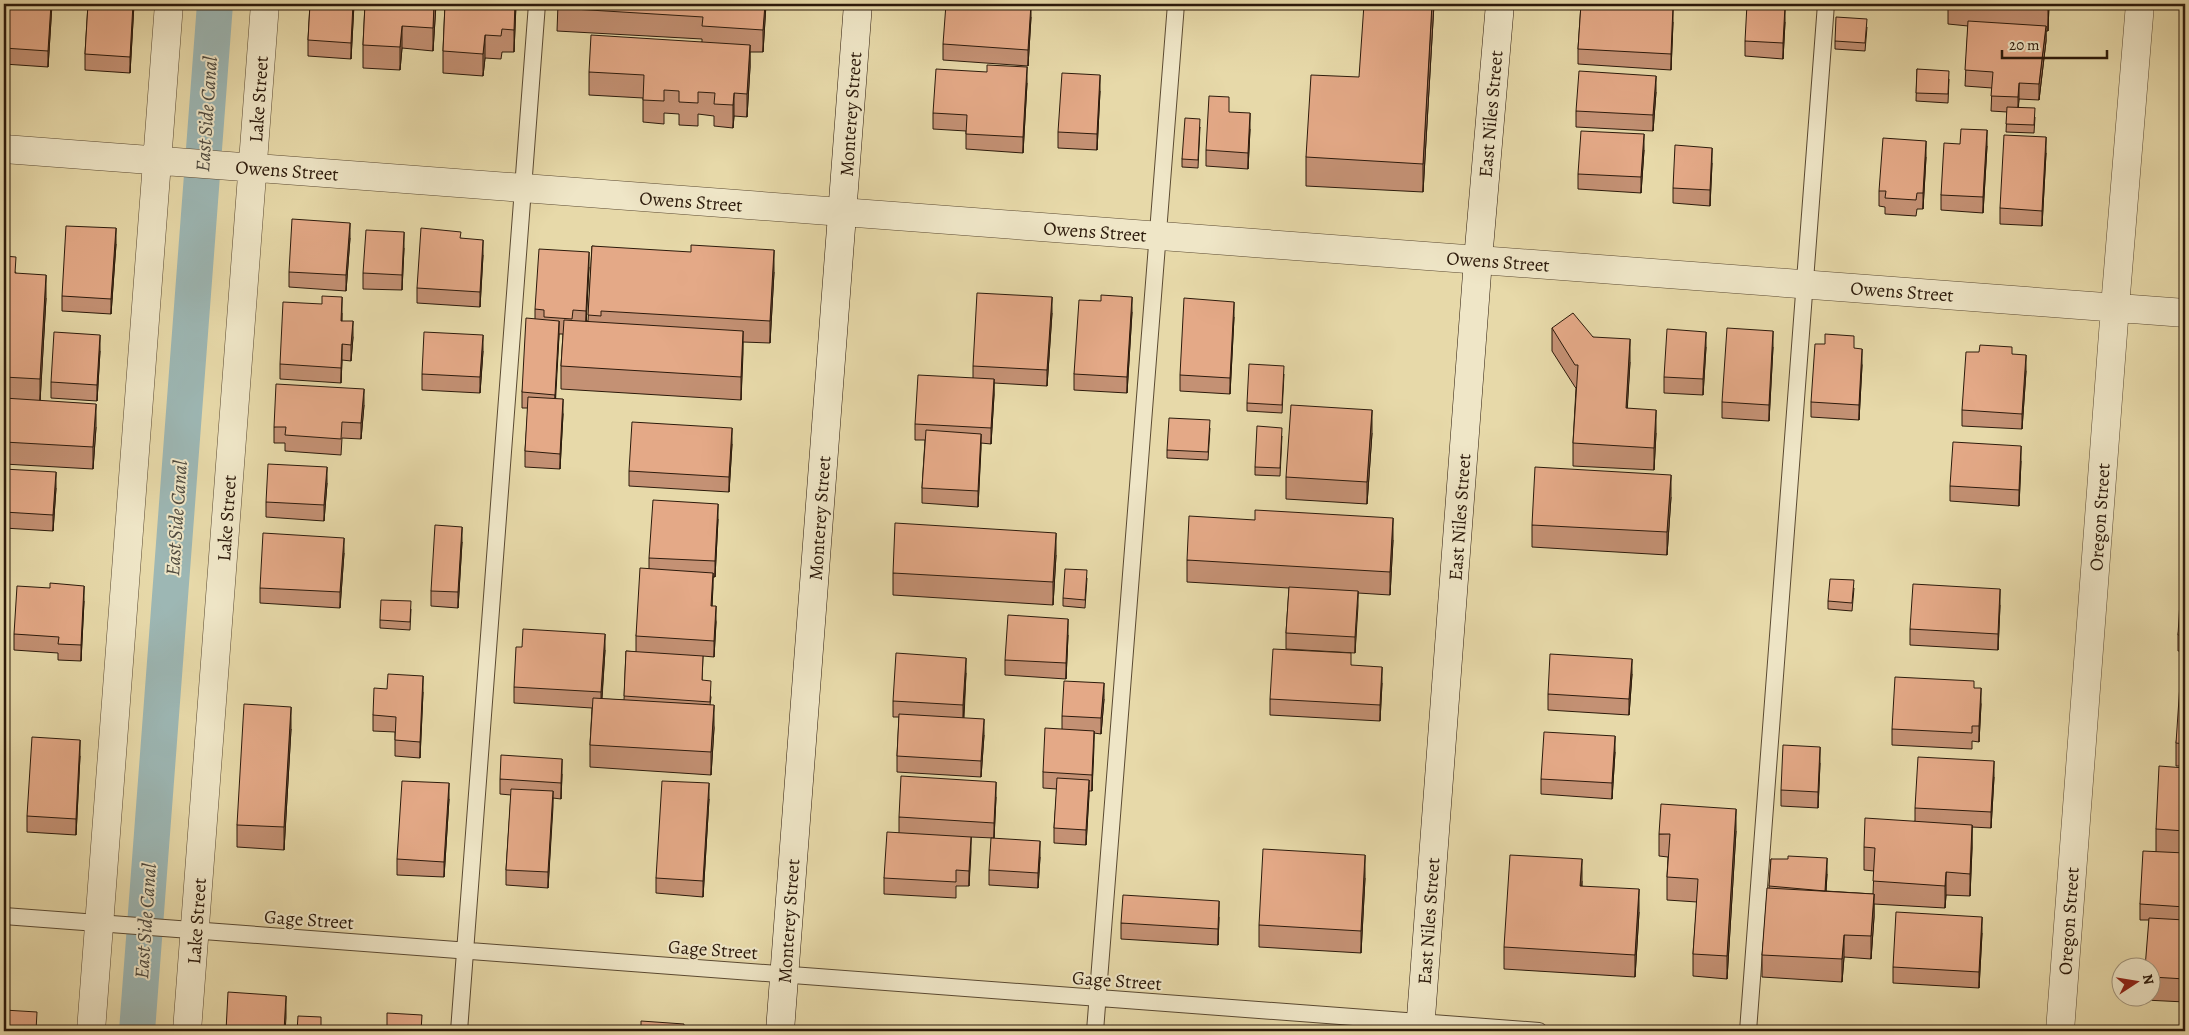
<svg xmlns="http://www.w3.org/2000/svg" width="2189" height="1035" font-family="Alegreya,serif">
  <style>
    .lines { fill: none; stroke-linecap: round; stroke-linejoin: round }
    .canal { stroke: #9db7b4; stroke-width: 36 }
    .lane-casing { stroke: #5b4a32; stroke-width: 18 }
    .street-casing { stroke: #5b4a32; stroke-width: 29 }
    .secondary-casing { stroke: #2c1a0b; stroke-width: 29 }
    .lane { stroke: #efe6c7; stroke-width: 16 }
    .street { stroke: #efe6c7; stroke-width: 28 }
    .secondary { stroke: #efe6c7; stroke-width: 28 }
    .wall { fill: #c49174; stroke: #2c1a0b }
    .shaded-wall { fill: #a0765e; stroke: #2c1a0b }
    .building { fill: #e4a987; stroke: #2c1a0b }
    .labels { text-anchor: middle; stroke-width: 4; stroke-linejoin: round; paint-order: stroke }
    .street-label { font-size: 19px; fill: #2c1a0b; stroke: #efe6c7 }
    .water-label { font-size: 20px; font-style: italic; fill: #4e493e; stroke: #efe6c7 }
  </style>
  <rect width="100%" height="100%" fill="#e7d9a9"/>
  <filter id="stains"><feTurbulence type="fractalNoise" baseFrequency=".004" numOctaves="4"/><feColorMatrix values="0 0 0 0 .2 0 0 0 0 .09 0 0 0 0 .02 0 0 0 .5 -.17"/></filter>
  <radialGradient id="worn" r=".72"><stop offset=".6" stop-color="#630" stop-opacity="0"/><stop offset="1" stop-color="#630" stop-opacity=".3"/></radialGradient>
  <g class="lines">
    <path class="canal" d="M137,1031l78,-1027"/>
    <defs>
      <path id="lane" d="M4,916l1535,115
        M459,1031l78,-1027
        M1095,1031l81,-1027
        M1748,1031l78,-1027"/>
      <path id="street" d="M4,149l2181,164
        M91,1031l78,-1027
        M187,1031l78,-1027
        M2060,1031l55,-724 25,-303"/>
      <path id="secondary" d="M780,1031l78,-1027
        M1420,1031l58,-771 22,-256"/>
    </defs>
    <use href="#lane" class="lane-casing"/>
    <use href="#street" class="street-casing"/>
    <use href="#secondary" class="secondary-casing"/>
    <use href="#lane" class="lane"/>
    <use href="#street" class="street"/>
    <use href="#secondary" class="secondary"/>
  </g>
  <path class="wall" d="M6,4h46l-4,63 -44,-3v-16z
    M88,4h46l-4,69 -45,-3v-16z
    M300,4h54l-3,55 -43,-3v-16l2,-36z
    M365,4h71l-3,47 -31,-3 -2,22 -37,-2v-23z
    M445,4h71l-2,48h-12l-1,7 -16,-1 -2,18 -40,-3v-22z
    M558,4h208l-3,48h-13v15l-3,50 -13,-1 -1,12 -19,-2v-10l-16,-2v12l-19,-1v-11l-15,-1v11l-21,-2v-24l-54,-3v-23l113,-30v-3l-145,-8z
    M1434,4l-11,188 -117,-6v-29l53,-80z
    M1581,4h131v5l-64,-4 25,17 -2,48 -93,-6v-15z
    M1948,4h101l-1,27h-2v10l-7,59 -20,-1 -1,9 17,9 -1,16 -28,-1 1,-20 -16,-1 1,-23 -27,-2 3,-60 -20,-2z
    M1031,17l-3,49 -85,-6v-16z
    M1785,22l-2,37 -38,-3v-15z
    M1867,27l-2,24 -30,-2v-8z
    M1917,69l32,10 -1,24 -32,-2z
    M1027,83l-4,70 -57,-4v-18l-33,-2v-16z
    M1100,91l-3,59 -39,-2v-16z
    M1656,92l-3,39 -77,-4v-16z
    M1200,127l-2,41 -16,-1v-8z
    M1250,129l-2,40 -42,-3v-16z
    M1960,144l27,2 -4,67 -42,-3v-15z
    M1644,150l-3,43 -63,-4v-15z
    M2046,153l-4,73 -42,-2v-16z
    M1926,157l-3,52h-6l-1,7 -31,-2v-7l-6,-1v-15z
    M1712,163l-2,43 -37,-3v-15z
    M350,238l-4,53 -57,-4v-15z
    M461,238l22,17 -3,52 -63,-4v-15z
    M116,244l-5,70 -49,-3v-15z
    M592,246l182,26 -4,71 -27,-1 -2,58 -180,-11v-23l2,-32h-4l-4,64 8,16 -3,55 -35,-2v-16l3,-43h-6v-16l13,-73v-10l54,-42 -3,54h2z
    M404,248l-2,42 -39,-1v-16z
    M4,256l12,17 30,25 -6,103 56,26 -3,42 -89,-5z
    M1101,301l31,11 -5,81 -53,-3v-16z
    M342,313v8l11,16 -2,24 -9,-1 -1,23 -61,-4v-15z
    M1052,313l-5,73 -53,-3v12l-3,49 -10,-1 -3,64 -56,-4v-15l3,-48h-10v-16l58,-46v-12z
    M1234,317l-4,77 -50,-3v-16z
    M1552,328l41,9 37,25 -3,46 29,25 -2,37 -81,-4v-23l3,-55 -1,-1 -23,-36z
    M1706,347l-3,48 -39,-2v-16z
    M1773,347l-4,74 -47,-3v-16z
    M1854,348l8,17 -3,55 -48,-3v-15z
    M100,351l-3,50 -46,-3v-16z
    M483,351l-3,42 -58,-3v-16z
    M2012,354l14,17 -4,58 -60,-3v-16z
    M1284,374l-2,39 -35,-2v-8z
    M364,405l-3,34 -19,-1 -1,17 -56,-4v-8h-11v-16z
    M1210,428l-2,32 -41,-2v-8z
    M1372,433l-5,71 -81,-5v-22z
    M1282,436l-2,40 -25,-1v-8z
    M732,444l-3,48 -100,-6v-15z
    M2021,461l-2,45 -69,-5v-15z
    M4,469l52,19 -3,43 -49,-3z
    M327,483l-3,38 -58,-4v-15z
    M1671,497l-4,58 -135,-8v-22z
    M718,519l-3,58h-2l-1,29 4,16 -2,35 -11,-1 -1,24 9,17 -1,8 4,23 -3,47 -121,-8v-22l2,-37 -78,-5v-16l91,-37 -3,49 22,1 2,-49 10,1v-16l13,-67v-11z
    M1393,540l-3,55 -32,-2 -3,60 -69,-4v-16l3,-45 -102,-6v-22z
    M462,542l-4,66 -27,-2v-15z
    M344,553l-4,55 -80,-5v-15z
    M1056,555l-3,50 -160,-10v-22z
    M1087,578l-2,30 -22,-2v-8z
    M2185,584v67h-7v-16z
    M1854,588l-2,23 -24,-2v-8z
    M84,601l-3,60 -23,-1v-7l-44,-3v-16z
    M2000,605l-2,45 -88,-5v-16z
    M411,609l-1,21 -30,-2v-8z
    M1068,635l-2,44 -61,-4v-15z
    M1351,665l31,18 -2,38 -110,-6v-16z
    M966,673l-2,45 20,17 -3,42 -84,-5v-16l2,-39h-6v-16z
    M1632,674l-3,41 -81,-5v-16z
    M2185,684v82h-9v-23z
    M1974,688l7,16 -2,38 -7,-1v8l-80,-4v-16z
    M387,689l36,3 -3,66 -25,-2v-24l-22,-1v-16z
    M1104,699l-3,35 -7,-1 -2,58h-3l-3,54 -32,-2v-15l3,-39 -14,-1v-16l19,-43v-13z
    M291,729l-7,121 -47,-3v-22z
    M1615,752l-3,47 -71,-5v-15z
    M80,756l-4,79 -49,-3v-16z
    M1820,763l-2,45 -37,-2v-16z
    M2185,768v234l-40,-2v-2h7v-30l-3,-48h-9v-16l16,-53v-22z
    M562,774l-1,25 -8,-1 -5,90 -42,-3v-15l5,-75 -11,-1v-15z
    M1994,777l-3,51 -19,-1v21l-2,48 -24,-1 -1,13 -71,-4v13l-3,42 -27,-2 -2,25 -80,-5v-22l7,-67 2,-29 56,15 -1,17 47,3 1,-23 -10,-1v-23l51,-26v-13z
    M996,797l-2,41 -23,-1 -2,49h-13v12l-72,-4v-16l15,-46v-15z
    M449,799l-5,78 -47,-2v-16z
    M709,799l-6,98 -47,-4v-15z
    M1736,831l-9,148 -34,-3v-22l4,-52 -30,-2v-23l1,-20 -9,-1v-22z
    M1040,857l-2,31 -49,-3v-15z
    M1365,878l-4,75 -102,-6v-22z
    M1582,881v5l57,26 -4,65 -131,-8v-22z
    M1219,917l-1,28 -97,-6v-16z
    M1982,933l-3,55 -86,-5v-16z"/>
  <path class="shaded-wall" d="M51,4h1l-4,63v-16z
    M133,4h1l-4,69v-16z
    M353,4h1l-3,55v-16z
    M434,4h2l-3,47v-23z
    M515,4h1l-2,48v-22z
    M765,4h1l-3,48v-22z
    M1031,4v13l-3,49v-16z
    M1432,4h2l-11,188v-28z
    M2048,4h1l-1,27z
    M1673,6v16l-2,48v-16z
    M1785,6v16l-2,37v-16z
    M402,26v22l-2,22v-23z
    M2046,26v15l-7,59v-16z
    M485,35v23l-2,18v-22z
    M750,45v22l-3,50v-23z
    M1027,67v16l-4,70v-16z
    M1100,75v16l-3,59v-16z
    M1656,76v16l-3,39v-16z
    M2019,83v16l-1,14v-16z
    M734,93v23l-1,12v-23z
    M1250,113v16l-2,40v-16z
    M1987,130v16l-4,67v-16z
    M1644,134v16l-3,43v-16z
    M2046,137v16l-4,73v-15z
    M1926,141v16l-3,52v-16z
    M1712,148v15l-2,43v-16z
    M350,223v15l-4,53v-16z
    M116,228v16l-5,70v-15z
    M404,232v16l-2,42v-15z
    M483,240v15l-3,52v-15z
    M774,250v22l-4,71v-22z
    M589,252v15l-3,59v-15z
    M46,275v23l-6,104v-23z
    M342,297v16l-1,24v-16z
    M1052,297v16l-5,73v-16z
    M1132,297v15l-5,81v-16z
    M1234,302v15l-4,77v-16z
    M353,321v16l-2,24v-16z
    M559,321v15l-4,74v-15z
    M743,331v23l-2,46v-23z
    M1773,331v16l-4,74v-16z
    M1706,332v15l-3,48v-16z
    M100,335v16l-3,50v-16z
    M483,335v16l-3,42v-16z
    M1630,339v23l-4,69v-23z
    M342,344v16l-1,23v-15z
    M1862,349v16l-3,55v-15z
    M2026,355v16l-4,58v-15z
    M994,379v16l-3,49v-16z
    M364,389v16l-3,34v-16z
    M563,399v15l-3,55v-15z
    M96,404v23l-3,42v-22z
    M1372,410v23l-5,71v-22z
    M1656,410v23l-2,37v-22z
    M732,428v16l-3,48v-15z
    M981,434v15l-3,58v-16z
    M2021,446v15l-2,45v-16z
    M327,467v16l-3,38v-16z
    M56,472v16l-3,43v-16z
    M1671,475v22l-4,58v-23z
    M718,504v15l-3,58v-16z
    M1393,518v22l-3,55v-23z
    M462,527v15l-4,66v-16z
    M1056,533v22l-3,50v-23z
    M344,538v15l-4,55v-16z
    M713,573v15l-2,34v-16z
    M84,586v15l-3,60v-16z
    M2000,589v16l-2,45v-16z
    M1358,591v15l-3,47v-16z
    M716,606v16l-2,35v-16z
    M1068,619v16l-2,44v-16z
    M605,634v16l-4,58v-16z
    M966,658v15l-3,48v-16z
    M1632,659v15l-3,41v-16z
    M1382,667v16l-2,38v-16z
    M423,676v16l-3,66v-16z
    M1104,683v16l-3,35v-16z
    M1981,688v16l-2,38v-16z
    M714,705v23l-3,47v-23z
    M291,707v22l-7,121v-23z
    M984,719v16l-3,42v-16z
    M1094,731v16l-2,44v-16z
    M1615,736v16l-3,47v-16z
    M80,740v16l-4,79v-16z
    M1820,747v16l-2,45v-16z
    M562,759v15l-1,25v-16z
    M1994,761v16l-3,51v-16z
    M1089,780v16l-3,49v-15z
    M996,782v15l-2,41v-15z
    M449,783v16l-5,78v-15z
    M709,783v16l-6,98v-16z
    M553,791v16l-5,81v-16z
    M1736,809v22l-9,148v-23z
    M1972,825v23l-2,48v-22z
    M971,837v15l-2,34v-15z
    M1040,841v16l-2,31v-15z
    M1365,855v23l-4,75v-22z
    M1827,858v16l-2,33v-16z
    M1582,859v22l-2,28v-23z
    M1946,872v23l-1,13v-22z
    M1639,889v23l-4,65v-22z
    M1874,894v23l-3,42v-23z
    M1219,901v16l-1,28v-16z
    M1982,917v16l-3,55v-16z
    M1844,935v22l-2,25v-23z
    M286,996v22l-1,13h-1z"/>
  <path class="building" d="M6,4h45l-3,47 -44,-3z
    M88,4h45l-3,53 -45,-3z
    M310,4h43l-2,39 -43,-3z
    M365,4h69l-1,24 -31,-2 -2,21 -37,-2z
    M445,4h70l-1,26 -12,-1 -1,7 -16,-1 -2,19 -40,-3z
    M558,4h207l-2,26 -61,-4 1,-9 -146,-9z
    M946,4h85l-3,46 -85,-6z
    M1364,4h68l-9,160 -117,-7 5,-82 48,2z
    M1581,4h48l44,2 -2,48 -93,-5z
    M1747,4l38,2 -2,37 -38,-2z
    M1981,4h67v4z
    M1836,17l31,2 -2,24 -30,-2z
    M1968,21l78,5 -7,58 -20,-1 -1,14 -27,-1 2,-24 -28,-2z
    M591,35l159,10 -3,49 -13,-1 -1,12 -19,-1 1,-11 -17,-1v11l-19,-1v-11l-15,-1v11l-21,-1 1,-25 -55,-3z
    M987,65l40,2 -4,70 -57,-3 1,-19 -34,-2 3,-44 51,3z
    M1917,69l32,2 -1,23 -32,-1z
    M1579,71l77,5 -3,39 -77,-4z
    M1062,73l38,2 -3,59 -39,-2z
    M1209,96l20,1v15l21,1 -2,40 -42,-3z
    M2007,107l28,1 -1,17 -28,-1z
    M1185,118l15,1 -2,41 -16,-1z
    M1961,129l26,1 -4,67 -42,-2 3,-52 16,1z
    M1581,131l63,3 -3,43 -63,-3z
    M2004,135l42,2 -4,74 -42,-3z
    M1883,138l43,3 -3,52h-6l-1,7 -31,-2 1,-7h-7z
    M1675,145l37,3 -2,42 -37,-2z
    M292,219l58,4 -4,52 -57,-3z
    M66,226l50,2 -5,71 -49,-3z
    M421,228l40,4 -1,6 23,2 -3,52 -63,-4z
    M366,230l38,2 -2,43 -39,-2z
    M691,245l83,5 -4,71 -169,-10v5l-13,-1 4,-69 99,6z
    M539,249l50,3 -3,59 -13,-1 -1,9 -28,-2v-7l-9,-1z
    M4,256l12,1 -1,16 31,2 -6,104 -36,-2v-48h2v-18l-2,-1z
    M977,293l75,4 -5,73 -74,-4z
    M1101,295l31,2 -5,80 -53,-3 5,-74 22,1z
    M322,296l20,1 -1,24h12l-2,24 -9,-1 -1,24 -61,-4 3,-62 39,2z
    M1184,298l50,4 -4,76 -50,-3z
    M1573,313l20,24 37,2 -4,69 30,2 -2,38 -81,-5 5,-78h-3l-23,-37z
    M526,318l33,3 -4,74 -33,-3z
    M564,320l179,11 -2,46 -180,-11z
    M1727,328l46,3 -4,74 -47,-3z
    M1667,329l39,3 -3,47 -39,-2z
    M54,332l46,3 -3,50 -46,-3z
    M424,332l59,3 -3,42 -58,-3z
    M1825,334l29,2v12l8,1 -3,56 -48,-3 4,-58h10z
    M1980,345l32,2v7l14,1 -4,59 -60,-4 4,-58h13z
    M1249,364l35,2 -2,39 -35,-2z
    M918,375l76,4 -3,49 -76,-4z
    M276,384l88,5 -3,34 -19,-1 -1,17 -56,-4 1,-8h-12z
    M528,397l35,2 -3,55 -35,-3z
    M4,398l92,6 -3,43 -89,-5z
    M1291,405l81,5 -5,72 -81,-5z
    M1169,418l41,2 -2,32 -41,-2z
    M632,422l100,6 -3,49 -100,-6z
    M1257,426l25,2 -2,40 -25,-1z
    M926,430l55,4 -3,57 -56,-3z
    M1953,442l68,4 -2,44 -69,-4z
    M268,464l59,3 -3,38 -58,-3z
    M1535,467l136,8 -4,57 -135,-7z
    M4,469l52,3 -3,43 -49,-3z
    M653,500l65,4 -3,57 -66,-3z
    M1255,510l138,8 -3,54 -203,-12 2,-44 66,4z
    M895,523l161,10 -3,49 -160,-9z
    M435,525l27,2 -4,65 -27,-1z
    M263,533l81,5 -4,54 -80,-4z
    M640,568l73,5 -2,33h5l-2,35 -78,-5z
    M1065,569l22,1 -2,30 -22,-2z
    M1830,579l24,1 -2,23 -24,-2z
    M50,583l34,3 -3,59 -23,-1 1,-7 -45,-3 3,-48 33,2z
    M1913,584l87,5 -2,45 -88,-5z
    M2181,584h4v51h-7z
    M1289,587l69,4 -3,46 -69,-4z
    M381,600l30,1 -1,21 -30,-2z
    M1008,615l60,4 -2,44 -61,-3z
    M523,629l82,5 -4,58 -87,-5 2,-40h6z
    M1273,649l78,4v12l31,2 -2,38 -110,-6z
    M626,651l77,5 -1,24 9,1 -1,21 -86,-6z
    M896,653l70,5 -3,47 -70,-4z
    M1550,654l82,5 -3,40 -81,-5z
    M388,674l35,2 -3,66 -25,-2 1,-23 -23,-2 1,-27 13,1z
    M1895,677l79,4v7h7l-2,38h-7v7l-80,-4z
    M1064,681l40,2 -3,35 -39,-2z
    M2180,684h5v60l-9,-1z
    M593,698l121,7 -3,47 -121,-7z
    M244,704l47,3 -7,120 -47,-2z
    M899,714l85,5 -3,42 -84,-5z
    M1045,728l49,3 -2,44 -49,-3z
    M1544,732l71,4 -3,47 -71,-4z
    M32,737l48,3 -4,79 -49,-3z
    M1783,745l37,2 -2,45 -37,-2z
    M501,755l61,4 -1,24 -61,-4z
    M1918,757l76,4 -3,51 -76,-4z
    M2159,766l26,2v63l-29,-2z
    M901,776l95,6 -2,41 -95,-6z
    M1057,778l32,2 -3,50 -32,-2z
    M402,781l47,2 -5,79 -47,-3z
    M662,781l47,2 -6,98 -47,-3z
    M511,789l42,2 -5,81 -42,-2z
    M1661,804l75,5 -9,147 -34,-2 5,-75 -31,-2 3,-43h-11z
    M1865,818l107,7 -2,49 -24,-2 -1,14 -72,-5 2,-33 -11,-1z
    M887,832l84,5 -2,34 -13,-1v12l-72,-4z
    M991,838l49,3 -2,32 -49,-3z
    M1263,849l102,6 -4,76 -102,-6z
    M2143,851l42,2v54l-45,-3z
    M1510,855l72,4 -2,27 59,3 -4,66 -131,-8z
    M1788,856l39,2 -2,33 -56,-5 2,-27h17z
    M1767,888l107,6 -3,42 -27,-1 -2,24 -80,-4z
    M1123,895l96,6 -1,28 -97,-6z
    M1896,912l86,5 -3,55 -86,-5z
    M2149,918l36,2v59l-33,-2v-9h-7z
    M228,992l58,4 -2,35h-58z
    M4,1010l33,2 -1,19h-32z
    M387,1013l35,2 -1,16h-50v-4h16z
    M298,1016l23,1v14h-24z
    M641,1021l43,3v7h-43z"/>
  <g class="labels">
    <g class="street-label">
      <text transform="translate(258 99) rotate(-86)" y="7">Lake Street</text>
      <text transform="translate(850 114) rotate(-86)" y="7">Monterey Street</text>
      <text transform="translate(1490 114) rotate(-85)" y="7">East Niles Street</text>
      <text transform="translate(287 170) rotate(4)" y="7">Owens Street</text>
      <text transform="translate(691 201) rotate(4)" y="7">Owens Street</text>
      <text transform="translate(1095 231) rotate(4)" y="7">Owens Street</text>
      <text transform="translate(1498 261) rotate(4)" y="7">Owens Street</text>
      <text transform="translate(1902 291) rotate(4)" y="7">Owens Street</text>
      <text transform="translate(1459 517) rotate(-86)" y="7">East Niles Street</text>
      <text transform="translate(2099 517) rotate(-86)" y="7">Oregon Street</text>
      <text transform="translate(226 518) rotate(-86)" y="7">Lake Street</text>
      <text transform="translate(819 518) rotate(-86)" y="7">Monterey Street</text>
      <text transform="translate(309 919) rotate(4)" y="7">Gage Street</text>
      <text transform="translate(196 921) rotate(-86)" y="7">Lake Street</text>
      <text transform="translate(788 921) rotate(-86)" y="7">Monterey Street</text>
      <text transform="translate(1428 921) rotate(-86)" y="7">East Niles Street</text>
      <text transform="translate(2068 921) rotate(-86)" y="7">Oregon Street</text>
      <text transform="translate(713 949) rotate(4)" y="7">Gage Street</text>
      <text transform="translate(1117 980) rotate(4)" y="7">Gage Street</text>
    </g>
    <g class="water-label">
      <text transform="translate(206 114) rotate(-86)" y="7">East Side Canal</text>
      <text transform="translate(176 518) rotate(-86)" y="7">East Side Canal</text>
      <text transform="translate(145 921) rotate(-86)" y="7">East Side Canal</text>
    </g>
  </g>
  <rect width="2189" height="1035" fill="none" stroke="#e7d9a9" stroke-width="20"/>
  <rect x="5" y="5" width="2179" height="1025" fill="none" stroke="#2c1a0b" stroke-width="2.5"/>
  <rect x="10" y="10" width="2169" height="1015" fill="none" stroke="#2c1a0b"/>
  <g transform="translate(2136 982) rotate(78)"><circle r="24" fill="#efe6c7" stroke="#a1947c"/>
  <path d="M0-4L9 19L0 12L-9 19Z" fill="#8f2418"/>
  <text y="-8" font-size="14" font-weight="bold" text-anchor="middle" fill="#2c1a0b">N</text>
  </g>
  <path d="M2002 50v8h105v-8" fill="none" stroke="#2c1a0b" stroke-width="2.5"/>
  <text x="2009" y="50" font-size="15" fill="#2c1a0b" stroke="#efe6c7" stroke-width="4" paint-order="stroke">20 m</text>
  <rect width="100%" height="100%" filter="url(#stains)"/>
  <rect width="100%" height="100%" fill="url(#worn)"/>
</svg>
